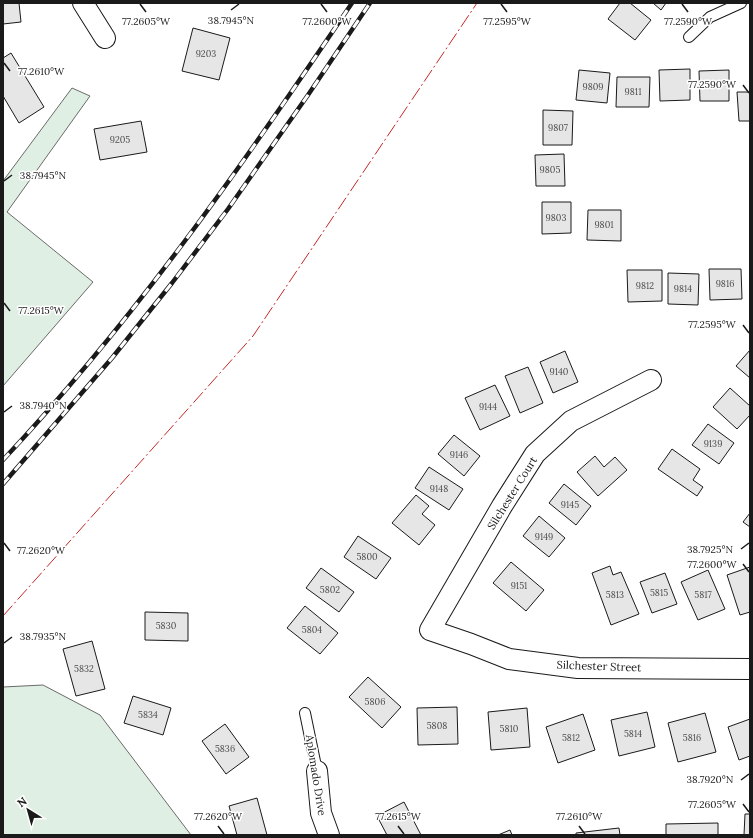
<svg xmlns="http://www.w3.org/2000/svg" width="753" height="838" font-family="Lora,serif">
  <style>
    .green { fill: #e0efe3; stroke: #6a6a6a }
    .building { fill: #e6e6e6; stroke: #1a1a1a }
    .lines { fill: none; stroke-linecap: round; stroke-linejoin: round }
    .service-casing { stroke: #1a1a1a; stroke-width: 12 }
    .minor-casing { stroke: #1a1a1a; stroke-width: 22 }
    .service { stroke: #fff; stroke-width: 10 }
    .minor { stroke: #fff; stroke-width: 20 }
    .rail-casing { stroke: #1a1a1a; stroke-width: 4.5 }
    .rail { stroke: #fff; stroke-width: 3; stroke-dasharray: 9; stroke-linecap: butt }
    .power { stroke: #c62828; stroke-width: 1; stroke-dasharray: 14 3 2 3; stroke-linecap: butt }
    .ticks { fill: none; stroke: #1a1a1a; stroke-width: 1.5 }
    .labels { text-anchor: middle; stroke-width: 3; stroke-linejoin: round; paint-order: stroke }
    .number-label { font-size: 9px; fill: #4d4d4d }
    .street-label { font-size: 11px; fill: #1a1a1a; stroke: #fff }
    .ticks-label { font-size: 10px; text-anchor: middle; fill: #1a1a1a; stroke: #fff; stroke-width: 3; stroke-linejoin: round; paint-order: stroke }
  </style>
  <rect width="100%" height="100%" fill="#fff"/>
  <path class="green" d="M72,88l18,8 -83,116 86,70 -90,104v-205z
    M43,685l57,30 91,120h-188v-148z"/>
  <path class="building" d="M3,3h16l2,19 -18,2z
    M620,3h10l21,17 -16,20 -27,-21z
    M653,3h13l-5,7z
    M193,28l37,10 -11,42 -37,-9z
    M11,53l33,54 -25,16 -16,-27v-38z
    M690,69v31l-30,1 -1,-31z
    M579,70l31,3 -3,30 -31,-3z
    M729,70v31h-29l-1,-30z
    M617,77h33l-1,30h-33z
    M737,92h13v29h-11z
    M543,110l30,1 -1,34h-29z
    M141,121l6,31 -47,8 -6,-31z
    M564,154l1,32h-29l-1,-31z
    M542,202h29v31l-29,1z
    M588,210h33v31l-34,-1z
    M709,269h32l1,30 -32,1z
    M627,270h35v31l-34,1z
    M668,273l31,1 -1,31 -30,-1z
    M750,350v28l-14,-12z
    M565,351l13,31 -25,11 -13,-31z
    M528,367l15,36 -23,10 -15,-37z
    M495,385l15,31 -30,14 -15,-32z
    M730,388l20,18v9l-13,14 -24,-22z
    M708,424l26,19 -15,21 -27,-19z
    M454,435l26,21 -16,20 -26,-22z
    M672,449l28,20 -7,11 10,7 -6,9 -39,-27z
    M595,456l9,11 11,-10 12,13 -29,26 -21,-24z
    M429,467l34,22 -14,21 -34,-22z
    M564,484l27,22 -15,19 -27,-22z
    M416,495l13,11 -7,8 13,11 -16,20 -27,-22z
    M750,513v14l-7,-5z
    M539,516l26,22 -16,19 -26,-21z
    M358,536l33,22 -15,21 -32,-22z
    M511,562l33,28 -18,21 -33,-28z
    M610,566l3,9 8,-3 18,42 -28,11 -19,-52z
    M750,567v45l-10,3 -13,-40z
    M321,568l33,24 -15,20 -33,-24z
    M708,570l17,39 -27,11 -17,-38z
    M665,573l12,31 -25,9 -12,-31z
    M305,606l33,27 -18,21 -33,-26z
    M145,612l43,1v28l-43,-1z
    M92,641l13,48 -29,7 -13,-47z
    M368,677l33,30 -19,21 -33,-31z
    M133,696l38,12 -8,27 -39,-12z
    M457,707l1,37 -40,1 -1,-37z
    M527,708l3,39 -39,3 -3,-38z
    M647,712l8,35 -36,9 -8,-36z
    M705,713l11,39 -38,10 -10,-39z
    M583,714l12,36 -37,13 -12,-36z
    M750,719v37l-11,4 -11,-33z
    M225,724l24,33 -23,17 -24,-33z
    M257,798l10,37h-30l-8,-29z
    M404,802l17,33h-34l-10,-19z
    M745,814h5v21h-6z
    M718,823v12h-52v-11z
    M619,828l1,7h-44v-2z
    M510,830l2,5h-14z"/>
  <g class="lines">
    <defs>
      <path id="service" d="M689,37l21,-20 31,-14
        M305,713l12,58"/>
      <path id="minor" d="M83,3l22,35
        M651,380l-80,41 -36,33 -33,52 -72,124 41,14 38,15 69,9 172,1
        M317,771l4,42 8,22"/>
    </defs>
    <use href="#service" class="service-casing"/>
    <use href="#minor" class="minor-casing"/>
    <use href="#service" class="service"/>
    <use href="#minor" class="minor"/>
    <defs>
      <path id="rail" d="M3,460c133,-142 241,-297 349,-457
        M3,484l109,-126 60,-75 56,-74 80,-114 62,-92"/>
    </defs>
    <use href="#rail" class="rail-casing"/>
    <use href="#rail" class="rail"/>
    <path class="power" d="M3,616l250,-280 224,-333"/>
  </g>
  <path class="ticks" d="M140,4l6,8M321,4l6,8M501,4l6,8M682,4l6,8M231,10l8,-6M4,63l6,8M743,85l6,8M4,181l8,-6M4,303l6,8M743,325l6,8M4,412l8,-6M4,543l6,8M741,549l8,-6M743,564l6,8M4,643l8,-6M741,780l8,-6M743,804l6,8M218,826l6,8M398,826l6,8M579,826l6,8"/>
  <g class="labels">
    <g class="number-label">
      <text x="206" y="57">9203</text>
      <text x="593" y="90">9809</text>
      <text x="633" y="95">9811</text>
      <text x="558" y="131">9807</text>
      <text x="120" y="143">9205</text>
      <text x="550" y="173">9805</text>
      <text x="556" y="221">9803</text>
      <text x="604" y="228">9801</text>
      <text x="725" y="287">9816</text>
      <text x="645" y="289">9812</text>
      <text x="683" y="292">9814</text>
      <text x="559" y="375">9140</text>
      <text x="488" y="410">9144</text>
      <text x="713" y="447">9139</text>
      <text x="459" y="458">9146</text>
      <text x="439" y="492">9148</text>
      <text x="570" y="508">9145</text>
      <text x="544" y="540">9149</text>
      <text x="367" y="560">5800</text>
      <text x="519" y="589">9151</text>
      <text x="330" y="593">5802</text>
      <text x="659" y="596">5815</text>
      <text x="615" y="598">5813</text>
      <text x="703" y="598">5817</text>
      <text x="166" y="629">5830</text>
      <text x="312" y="633">5804</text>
      <text x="84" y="672">5832</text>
      <text x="375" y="705">5806</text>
      <text x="148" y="718">5834</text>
      <text x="437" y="729">5808</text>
      <text x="509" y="732">5810</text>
      <text x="633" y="737">5814</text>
      <text x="571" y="741">5812</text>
      <text x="692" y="741">5816</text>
      <text x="225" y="752">5836</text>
    </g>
    <g class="street-label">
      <text transform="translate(512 493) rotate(-58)" y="4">Silchester Court</text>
      <text transform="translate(599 666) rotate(2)" y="4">Silchester Street</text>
      <text transform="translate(316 775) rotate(81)" y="4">Aplomado Drive</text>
    </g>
  </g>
  <g class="ticks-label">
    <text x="231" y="24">38.7945°N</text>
    <text x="146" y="25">77.2605°W</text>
    <text x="327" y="25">77.2600°W</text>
    <text x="507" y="25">77.2595°W</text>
    <text x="688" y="25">77.2590°W</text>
    <text x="41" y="75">77.2610°W</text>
    <text x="712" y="88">77.2590°W</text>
    <text x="43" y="179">38.7945°N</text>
    <text x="41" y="314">77.2615°W</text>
    <text x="712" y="328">77.2595°W</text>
    <text x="43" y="409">38.7940°N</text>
    <text x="710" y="553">38.7925°N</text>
    <text x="41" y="554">77.2620°W</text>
    <text x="712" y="568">77.2600°W</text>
    <text x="43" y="640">38.7935°N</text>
    <text x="710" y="783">38.7920°N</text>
    <text x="712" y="808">77.2605°W</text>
    <text x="218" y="820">77.2620°W</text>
    <text x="398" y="820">77.2615°W</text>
    <text x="579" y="820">77.2610°W</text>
  </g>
  <rect width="753" height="838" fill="none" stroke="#1a1a1a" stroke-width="8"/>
  <g transform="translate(28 810) rotate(323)" stroke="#ffffff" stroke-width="3" paint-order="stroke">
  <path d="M0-3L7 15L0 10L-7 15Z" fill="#1a1a1a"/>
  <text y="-6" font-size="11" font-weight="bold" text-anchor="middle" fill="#1a1a1a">N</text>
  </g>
</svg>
